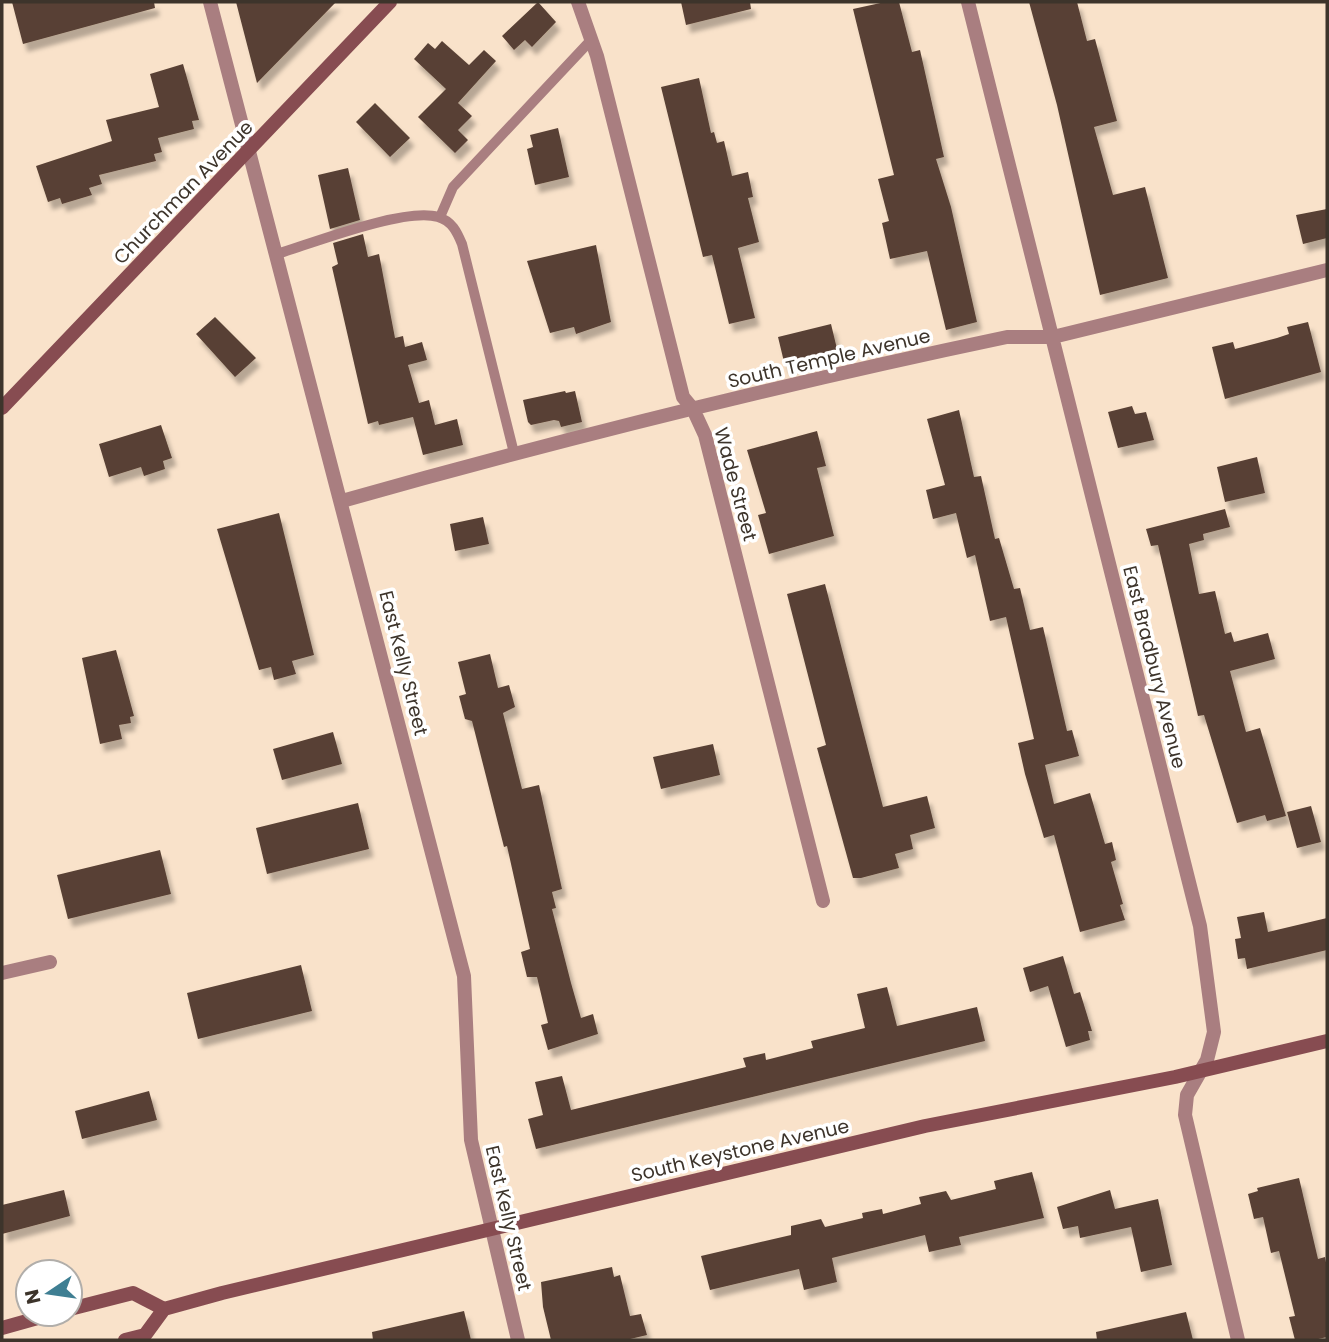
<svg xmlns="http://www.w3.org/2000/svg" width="1329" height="1342" font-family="Poppins,sans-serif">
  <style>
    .building { fill: #594134; filter: url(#shadow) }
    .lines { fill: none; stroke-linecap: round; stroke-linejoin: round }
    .service { stroke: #a97e80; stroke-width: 10 }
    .minor { stroke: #a97e80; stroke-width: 14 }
    .secondary { stroke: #874c51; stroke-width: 14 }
    .labels { text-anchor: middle; stroke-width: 7; stroke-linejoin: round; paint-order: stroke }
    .street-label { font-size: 19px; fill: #3d342b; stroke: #fff }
  </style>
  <defs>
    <filter id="shadow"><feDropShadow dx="4.5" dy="8" stdDeviation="2" flood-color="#0004"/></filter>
  </defs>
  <rect width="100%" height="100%" fill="#f9e2ca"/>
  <path class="building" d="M12,2h142l1,6 -132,36z
    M236,2h100l-79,81z
    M538,2l18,20 -24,25 -7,-7 -11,10 -12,-14z
    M681,2h69l1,7 -65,16z
    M885,2h14l13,50 8,-2 24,107 -8,2 15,48 26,115 -31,8 -19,-79 -37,8 -8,-36 7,-2 -11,-42 16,-4 -41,-166z
    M1029,2h48l10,39 8,-2 22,82 -23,6 19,68 32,-8 23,91 -68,17 -43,-190z
    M442,41l27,24 15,-15 12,11 -38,42 14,13 -14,14 10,10 -13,13 -37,-36 28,-28 -32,-30 14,-16 7,6z
    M183,64l16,56 -7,1 2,8 -36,9 4,14 -8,2 2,7 -57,14 3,9 -13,4 3,7 -30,9 -2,-6 -12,4 -12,-36 76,-25 -6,-21 53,-13 -9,-33z
    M699,78l12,55 3,-1 3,11 7,-2 8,35 16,-4 5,25 -5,1 11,44 -21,6 17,70 -26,6 -17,-69 -9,2 -42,-170z
    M375,103l35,35 -20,19 -34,-35z
    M558,128l11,49 -34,8 -8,-36 6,-2 -3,-12z
    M348,168l12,52 -30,9 -12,-54z
    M1327,209v29l-24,6 -7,-29z
    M363,234l5,23 11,-3 16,84 8,-2 2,11 17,-5 5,18 -19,5 11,38 10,-3 6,25 22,-6 6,26 -40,10 -10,-38 -34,8 -1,-4 -10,3 -36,-157 6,-3 -5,-21z
    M596,245l15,77 -35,12 -2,-7 -24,6 -23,-72z
    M215,317l41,41 -21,19 -39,-43z
    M1308,322l13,50 -96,27 -13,-52 21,-5 2,7 42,-11 12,-4 -2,-7z
    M831,324l7,29 -53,13 -7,-29z
    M565,391l1,2 9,-2 7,31 -21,5 -2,-6 -5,-1 -23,5 -3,-3 -5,-22z
    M1132,406l3,8 11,-2 8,28 -36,8 -10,-36z
    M959,410l15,67 7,-1 14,63 4,-1 15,51 6,-1 10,42 13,-3 24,104 5,-1 7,26 -34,9 9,39 36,-11 15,51 7,-2 4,18 -5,2 12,42 -3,1 5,15 -45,12 -26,-97 -10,3 -19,-64 -7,-31 16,-4 -28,-122 -16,4 -15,-66 -8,3 -11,-45 -23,6 -7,-29 19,-5 -18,-66z
    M161,425l11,33 -9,3 2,8 -21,7 -3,-9 -32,10 -10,-33z
    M817,431l9,35 -9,2 17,68 -65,18 -11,-39 8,-2 -19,-63z
    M1257,457l8,36 -40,9 -8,-35z
    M1225,509l5,18 -27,7 1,6 -15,4 10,50 16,-3 10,43 6,-2 3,10 34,-9 7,26 -45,12 16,61 14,-4 26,88 -19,5 -2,-6 -28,8 -33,-108 -6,1 -40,-171 -7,1 -5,-17z
    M279,513l35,142 -22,6 4,13 -22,6 -3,-13 -12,3 -42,-141z
    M483,517l6,27 -34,7 -5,-27z
    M825,584l58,223 44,-11 8,32 -25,7 3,14 -18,5 4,14 -38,10h-8l-36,-130 9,-3 -39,-151z
    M116,650l18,66 -4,1 1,6 -12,2 3,14 -22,5 -18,-86z
    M490,654l8,34 11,-3 6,22 -12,6 19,76 17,-4 23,104 -10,3 4,16 -4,1 19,74 10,35 12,-4 5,20 -50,16 -7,-25 7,-2 -11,-46h-10l-6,-25 9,-3 -23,-103 -3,1 -32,-126 -7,-2 -6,-23 7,-2 -8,-32z
    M333,732l9,32 -60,16 -9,-31z
    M713,744l7,31 -59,14 -8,-32z
    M358,803l11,46 -102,25 -11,-46z
    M1311,806l10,36 -24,6 -10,-36z
    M160,850l11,44 -103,25 -11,-44z
    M1264,912l4,20 59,-14v32l-80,19 -2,-11 -7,1 -3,-20 6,-1 -4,-21z
    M1063,956l11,38 6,-2 12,39h-4l2,9 -24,7 -18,-61 -18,6 -7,-24z
    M301,965l11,46 -114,28 -11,-46z
    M887,987l10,39 80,-19 8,34 -449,108 -8,-30 15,-4 -8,-33 27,-6 9,34 175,-43 -3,-9 22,-5 1,7 47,-12 -2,-7 54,-13 -8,-34z
    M149,1091l8,29 -75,19 -7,-28z
    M1032,1172l12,46 -85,19 2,8 -32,7 -4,-17 -93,23 5,24 -33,8 -5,-21 -89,21 -9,-34 90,-21v-9l30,-7 4,8 38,-9 -1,-5 20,-4 1,5 38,-10 -2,-7 27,-6 5,9 45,-11 -2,-8z
    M1299,1178l19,81 7,-2 2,11v69l-13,3h-19l-6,-23 6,-1 -16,-65 -8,2 -8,-36 -9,2 -6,-25 10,-3 -1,-3z
    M64,1190l6,26 -68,18v-29z
    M1110,1190l5,19 43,-10 14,66 -31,7 -10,-45 -51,11 -2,-12 -15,3 -6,-22z
    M612,1267l2,10 6,-2 10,41 11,-2 6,21 -21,5h-75l-8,-33 -2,-25z
    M464,1311l7,29h-98l-1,-8z
    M1186,1312l7,28h-96l-1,-8z"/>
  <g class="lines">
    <path class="service" d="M440,217l13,-30 139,-148
      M277,254c36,-11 128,-47 161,-37 14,4 19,15 24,27l52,209"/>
    <path class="minor" d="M210,2l254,974 7,164 47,200
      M578,2l19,54 86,341 10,12 12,26 118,466
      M968,2l232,924 14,106 -7,28 -20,35 -2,20 53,225
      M342,501c220,-62 441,-117 665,-164h46l274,-67
      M2,973l48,-11"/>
    <path class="secondary" d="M2,408l388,-406
      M70,1309l63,-16 31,16
      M2,1328l50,-14
      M125,1340l20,-5 19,-26 58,-16 703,-167 250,-49 152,-36"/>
  </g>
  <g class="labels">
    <g class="street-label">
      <text transform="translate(183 192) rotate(-46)" y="7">Churchman Avenue</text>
      <text transform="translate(829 358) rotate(-13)" y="7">South Temple Avenue</text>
      <text transform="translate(736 484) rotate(75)" y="7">Wade Street</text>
      <text transform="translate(404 663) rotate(76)" y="7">East Kelly Street</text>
      <text transform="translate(1155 667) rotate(76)" y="7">East Bradbury Avenue</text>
      <text transform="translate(740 1150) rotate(-13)" y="7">South Keystone Avenue</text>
      <text transform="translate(509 1218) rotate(77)" y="7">East Kelly Street</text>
    </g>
  </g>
  <rect width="1329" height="1342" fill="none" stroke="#3d342b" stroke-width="7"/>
  <g transform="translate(49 1293) rotate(257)"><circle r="33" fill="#ffffff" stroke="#b1aeaa" stroke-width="2"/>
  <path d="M0-5L12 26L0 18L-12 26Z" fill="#3f7f93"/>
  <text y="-10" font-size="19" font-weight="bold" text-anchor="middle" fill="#3d342b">N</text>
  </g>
</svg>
